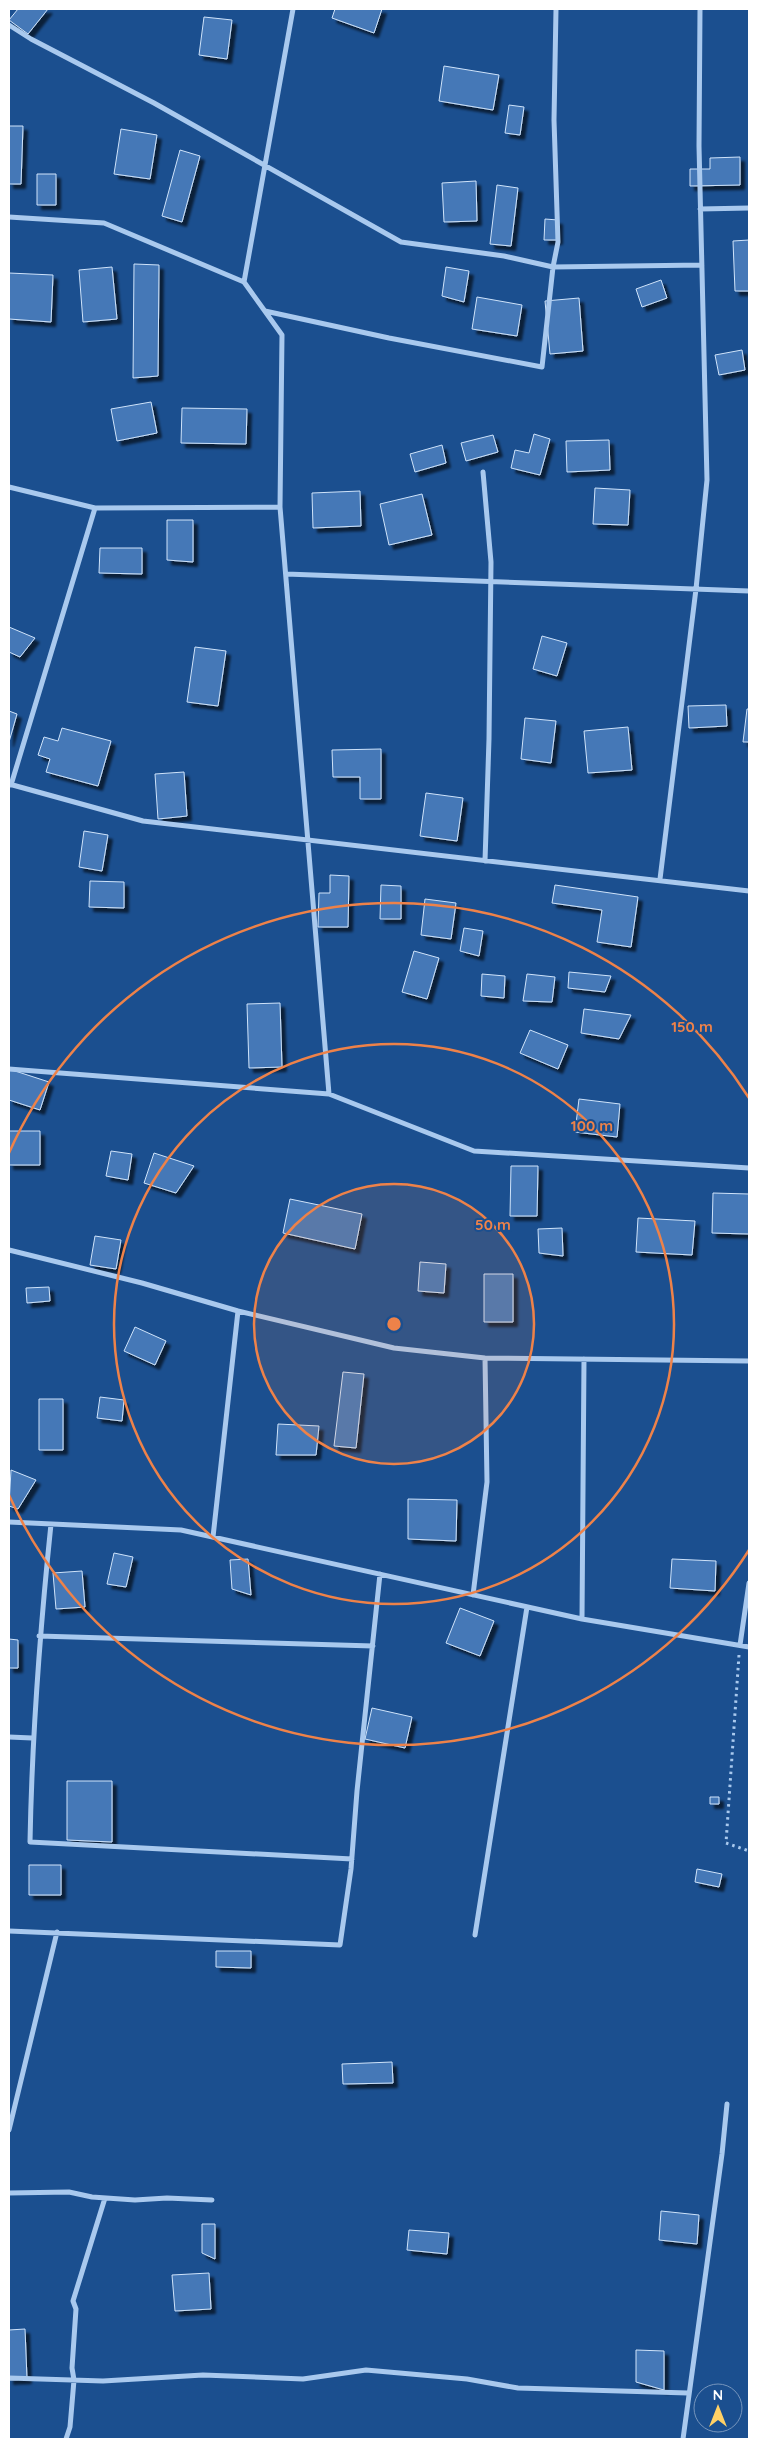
<svg xmlns="http://www.w3.org/2000/svg" width="758" height="2448" font-family="Quicksand,sans-serif">
  <style>
    .building { fill: #4478b7; stroke: #cfe3fa; filter: url(#shadow) }
    .lines { fill: none; stroke-linecap: round; stroke-linejoin: round }
    .path { stroke: #a9c9ee; stroke-width: 3; stroke-dasharray: 2.5 4; stroke-linecap: butt }
    .street { stroke: #a9c9ee; stroke-width: 5 }
    .ring { fill: none; stroke: #ee8249; stroke-width: 2.5 }
    .centre { fill: #ee8249; stroke: #1b4f8f; stroke-width: 2.5 }
    .ring-label { font-size: 15px; text-anchor: middle; font-weight: bold; fill: #ee8249; stroke: #1b4f8f; stroke-width: 4; stroke-linejoin: round; paint-order: stroke }
  </style>
  <defs>
    <filter id="shadow"><feDropShadow dx="4.5" dy="4.5" stdDeviation="1" flood-color="#0009"/></filter>
  </defs>
  <rect width="100%" height="100%" fill="#1b4f8f"/>
  <path class="building" d="M18,9h30l-20,25 -19,-14z
    M335,9h47l-8,24 -42,-15z
    M204,17l28,3 -5,39 -28,-4z
    M444,66l55,9 -6,35 -54,-9z
    M509,105l15,2 -4,28 -15,-2z
    M9,126h14l-2,58h-12z
    M121,129l36,6 -7,44 -36,-5z
    M180,150l20,6 -18,66 -20,-6z
    M740,157v28l-50,1v-17h20v-11z
    M37,174h19v31h-19z
    M476,181l1,40 -33,1 -2,-39z
    M497,185l21,3 -7,58 -21,-2z
    M545,219l13,1v20h-14z
    M749,240v51h-14l-2,-50z
    M134,264l25,1 -1,111 -25,2z
    M112,267l5,52 -34,3 -4,-52z
    M446,267l23,4 -5,31 -22,-6z
    M9,273l44,2 -2,47 -42,-3z
    M661,280l6,18 -25,9 -6,-18z
    M477,297l45,8 -5,31 -45,-7z
    M579,298l4,53 -33,3 -5,-53z
    M742,350l3,20 -26,5 -4,-20z
    M151,402l6,31 -40,8 -6,-32z
    M182,408l65,1 -1,35 -65,-1z
    M534,434l16,5 -10,36 -29,-7 4,-18 14,3z
    M493,435l5,17 -32,9 -5,-18z
    M609,440l1,30 -43,2 -1,-31z
    M442,445l4,18 -31,9 -5,-18z
    M595,488l35,2 -2,35 -35,-1z
    M360,491l1,35 -48,2 -1,-35z
    M422,494l10,41 -43,10 -9,-41z
    M167,520h26v42l-26,-2z
    M100,548h42v26l-43,-1z
    M9,627l26,11 -15,19 -11,-5z
    M542,636l25,7 -10,33 -24,-7z
    M195,647l31,4 -8,55 -31,-4z
    M726,705l1,21 -38,2 -1,-22z
    M747,709h2v33h-6z
    M9,711l8,3 -8,28z
    M525,718l31,3 -5,42 -30,-4z
    M628,727l4,43 -44,3 -4,-42z
    M62,728l49,13 -13,45 -52,-14 4,-13 -12,-4 6,-18 14,4z
    M381,749v50h-21v-22h-27l-1,-27z
    M184,772l3,44 -29,3 -3,-45z
    M426,793l37,5 -6,43 -37,-5z
    M84,831l24,4 -6,36 -23,-4z
    M330,875l19,1 -1,51h-30l1,-34h11z
    M90,881l34,1v26l-35,-1z
    M381,885l20,1v33h-21z
    M555,885l83,12 -7,50 -34,-5 5,-32 -50,-7z
    M425,899l31,4 -5,36 -30,-4z
    M464,928l19,3 -4,25 -19,-5z
    M414,951l25,7 -12,41 -25,-7z
    M569,972l42,4 -6,16 -37,-4z
    M482,974l23,2 -1,22 -23,-2z
    M527,974l28,3 -3,25 -29,-1z
    M280,1003l2,64 -33,1 -2,-64z
    M584,1009l47,6 -12,24 -38,-6z
    M530,1030l38,15 -10,24 -38,-16z
    M9,1069l40,13 -9,28 -31,-10z
    M579,1099l41,5 -3,33 -42,-5z
    M9,1131h31v34h-31z
    M111,1151l21,3 -4,26 -22,-4z
    M154,1153l40,13 -18,27 -32,-10z
    M511,1166h27l-1,50h-27z
    M713,1193l36,1v40l-37,-1z
    M290,1199l72,15 -7,35 -72,-16z
    M638,1218l57,3 -3,34 -56,-3z
    M562,1228l1,28 -24,-3 -1,-24z
    M95,1236l26,4 -5,29 -26,-4z
    M420,1262l26,2 -2,29 -26,-2z
    M484,1274h29v48h-29z
    M49,1287l1,14 -23,2 -1,-15z
    M135,1327l31,14 -11,24 -31,-14z
    M343,1372l21,2 -8,74 -22,-2z
    M100,1397l24,3 -2,21 -25,-3z
    M39,1399h24v51h-24z
    M278,1424l41,2 -3,29h-40z
    M11,1470l25,10 -18,29 -9,-3z
    M408,1499l49,1 -1,41 -48,-2z
    M114,1553l19,4 -7,30 -19,-3z
    M248,1559l3,36 -19,-6 -2,-29z
    M672,1559l44,2 -1,30 -45,-3z
    M82,1571l3,36 -29,2 -3,-36z
    M460,1608l34,13 -14,35 -34,-13z
    M9,1639l9,1v28h-9z
    M372,1708l40,9 -7,31 -40,-9z
    M67,1781h45v61l-45,-2z
    M710,1797h9v7h-9z
    M29,1865h32v30h-32z
    M697,1869l25,5 -3,13 -24,-5z
    M216,1951h35v17l-35,-1z
    M392,2062l1,21 -50,1 -1,-20z
    M661,2211l38,4 -2,29 -38,-4z
    M202,2224h13v35l-13,-6z
    M409,2230l40,3 -2,21 -40,-4z
    M209,2273l2,36 -36,2 -3,-36z
    M25,2329l2,50 -18,1v-50z
    M636,2350l28,1v39l-28,-8z"/>
  <g class="lines">
    <path class="path" d="M739,1655l-13,188 23,8"/>
    <path class="street" d="M293,9l-49,273 38,53 -2,172 49,587
      M9,25l22,14 123,64 247,139 103,14 49,11 149,-2
      M700,209l49,-1
      M9,217l95,6 140,59
      M265,311l124,27 153,29 11,-100 5,-25 -4,-122 2,-111
      M483,472l8,90 -2,177 -4,122
      M9,487l86,21 185,-1
      M286,574l463,17
      M9,784l134,37 606,70
      M11,785l84,-277
      M660,879l36,-290 11,-109 -8,-334 1,-137
      M9,1069l320,25 145,57 275,17
      M9,1250l133,33 96,28 156,37 91,10 264,3
      M9,1522l172,8 401,89 167,28
      M51,1524c-11,106 -19,211 -21,318l322,17
      M213,1537l25,-226
      M473,1595l14,-113 -2,-124
      M582,1619l2,-260
      M39,1636l334,10
      M740,1645l9,-62
      M9,1737l23,1
      M9,1931l331,14 11,-76 6,-78 23,-217
      M475,1935l52,-328
      M9,2130l48,-198
      M9,2193l60,-1 23,5 43,3 32,-2 45,2
      M9,2378l94,3 100,-6 100,4 63,-9 101,9 51,9 170,5
      M66,2439l4,-12 4,-47 -2,-12 4,-59 -3,-8 32,-103
      M683,2439l39,-285 5,-50"/>
  </g>
  <circle cx="394" cy="1324" r="140" fill="#ee8249" fill-opacity=".12"/>
  <g class="ring">
    <circle cx="394" cy="1324" r="140"/>
    <circle cx="394" cy="1324" r="280"/>
    <path d="M749 1550A421 421 0 0 1 9 1495M9 1153A421 421 0 0 1 749 1098"/>
  </g>
  <circle cx="394" cy="1324" r="8" class="centre"/>
  <g class="ring-label">
    <text x="692" y="1032">150 m</text>
    <text x="592" y="1131">100 m</text>
    <text x="493" y="1230">50 m</text>
  </g>
  <rect width="758" height="2448" fill="none" stroke="#ffffff" stroke-width="20"/>
  <g transform="translate(718 2408)"><circle r="24" fill="#1b4f8f" stroke="#7695bc"/>
  <path d="M0-4L9 19L0 12L-9 19Z" fill="#ffd166"/>
  <text y="-8" font-size="14" font-weight="bold" text-anchor="middle" fill="#ffffff">N</text>
  </g>
</svg>
